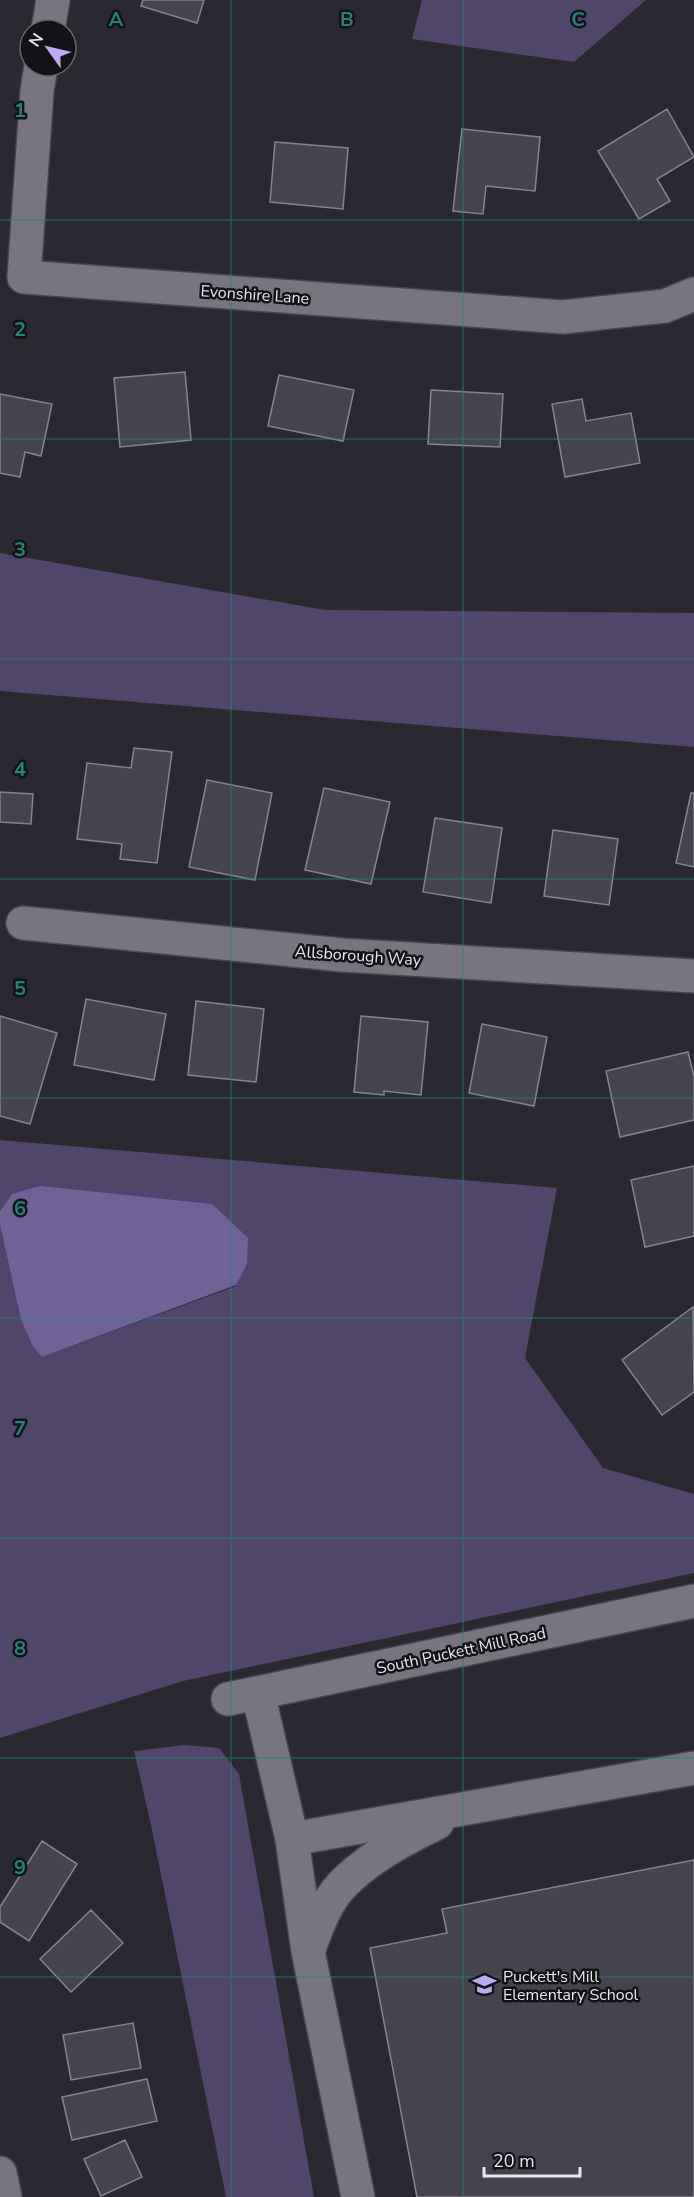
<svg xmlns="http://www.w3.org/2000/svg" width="694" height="2197" font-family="'Nunito Sans',sans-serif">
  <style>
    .green { fill: #50466b }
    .water { fill: #706296 }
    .building { fill: #45434d; stroke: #86848f; stroke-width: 1.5 }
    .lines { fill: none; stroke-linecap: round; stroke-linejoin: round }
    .minor-casing { stroke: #46444c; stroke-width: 36 }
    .minor { stroke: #787580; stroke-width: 33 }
    .grid { fill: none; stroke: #25817b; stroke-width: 1.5; stroke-opacity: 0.55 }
    .labels { text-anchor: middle; stroke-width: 5; stroke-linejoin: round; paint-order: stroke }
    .street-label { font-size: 16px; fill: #e8e7ec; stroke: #131216 }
    .poi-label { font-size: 16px; fill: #e8e7ec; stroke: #131216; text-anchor: start }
    .grid-label { font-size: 20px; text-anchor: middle; font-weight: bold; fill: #25817b; stroke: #131216; stroke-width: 5; stroke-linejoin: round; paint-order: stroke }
  </style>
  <rect width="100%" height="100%" fill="#2a2931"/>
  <path class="green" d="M422,0h224l-72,62 -162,-23z
    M0,553l325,57 369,3v134l-694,-56z
    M0,1140l557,48 -32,170 78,110 91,26v79l-511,108 -183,57v-513l21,95 21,37 194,-71 -224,-92 -12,17z
    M185,1745l34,3 20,26 75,423h-88l-75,-372 -17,-74z"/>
  <path class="water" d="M40,1186l172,18 36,34 -1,26 -11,21 -194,72 -9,-11 -12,-26 -21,-95v-14l12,-17z"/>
  <path class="building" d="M143,0h61l-7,23 -56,-17z
    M667,109l27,48 -37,22 13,22 -31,18 -41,-68z
    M462,129l78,8 -5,54 -49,-5 -3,28 -30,-3z
    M275,142l73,6 -5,61 -73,-7z
    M185,372l6,68 -71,7 -6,-69z
    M279,375l75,15 -11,51 -75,-15z
    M431,390l72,4 -3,53 -72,-3z
    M0,394l52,10 -11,52 -16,-4 -5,25 -20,-4z
    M582,399l4,22 45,-8 9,50 -75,14 -13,-73z
    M134,748l38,4 -15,111 -37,-4 2,-15 -45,-5 10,-76 44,5z
    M207,780l65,13 -17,87 -66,-13z
    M324,788l66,14 -19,82 -66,-14z
    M0,792l33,2 -2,30 -31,-2z
    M691,793h3v74l-18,-4z
    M435,818l67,10 -11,75 -68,-11z
    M553,830l65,9 -9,66 -65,-9z
    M86,999l80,15 -12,66 -80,-15z
    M196,1001l68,8 -8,73 -68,-7z
    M0,1016l57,17 -27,91 -30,-8z
    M361,1016l67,6 -7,73 -37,-4v4l-30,-3z
    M482,1024l65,13 -13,69 -65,-13z
    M688,1052l6,25v43l-74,17 -14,-66z
    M694,1166v70l-49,11 -14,-67z
    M693,1307l1,85 -32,23 -40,-55z
    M42,1841l35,23 -48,77 -29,-19v-15z
    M694,1860v337h-277l-47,-249 77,-15 -5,-24z
    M91,1910l32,33 -52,49 -31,-33z
    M133,2023l8,45 -70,12 -8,-45z
    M147,2079l10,42 -85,19 -10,-43z
    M125,2140l17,37 -41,19 -17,-37z"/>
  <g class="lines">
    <defs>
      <path id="minor" d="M48,30l5,-30
        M41,66l-4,25 -13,186 539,40 102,-11 29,-12
        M23,923l319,32 352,21
        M258,1693l34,146 402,-71
        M228,1699l466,-98
        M292,1839l16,112c8,-20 15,-42 28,-59 24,-30 68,-53 101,-69
        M308,1951l50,246
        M0,2173l5,24"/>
    </defs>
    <use href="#minor" class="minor-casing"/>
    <use href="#minor" class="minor"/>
  </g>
  <path class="grid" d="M231,0v2197M463,0v2197M0,220h694M0,439h694M0,659h694M0,879h694M0,1098h694M0,1318h694M0,1538h694M0,1758h694M0,1977h694"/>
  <defs>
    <symbol id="school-bare" viewBox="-9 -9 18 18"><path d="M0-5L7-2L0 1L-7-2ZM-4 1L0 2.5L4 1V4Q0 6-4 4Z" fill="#bda9f5" stroke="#131216" stroke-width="2.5" paint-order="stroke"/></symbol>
  </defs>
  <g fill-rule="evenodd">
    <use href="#school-bare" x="468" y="1968" width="33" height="33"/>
  </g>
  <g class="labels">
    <g class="street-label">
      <text transform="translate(255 294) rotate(4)" y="6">Evonshire Lane</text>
      <text transform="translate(358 955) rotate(4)" y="6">Allsborough Way</text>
      <text transform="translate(461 1650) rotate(-12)" y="6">South Puckett Mill Road</text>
    </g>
    <g class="poi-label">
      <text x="503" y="1982">Puckett's Mill<tspan x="503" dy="18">Elementary School</tspan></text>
    </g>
  </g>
  <g class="grid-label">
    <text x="116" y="26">A</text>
    <text x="347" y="26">B</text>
    <text x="578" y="26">C</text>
    <text x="20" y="117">1</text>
    <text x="20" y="336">2</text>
    <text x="20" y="556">3</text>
    <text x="20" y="776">4</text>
    <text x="20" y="995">5</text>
    <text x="20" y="1215">6</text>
    <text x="20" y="1435">7</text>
    <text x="20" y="1655">8</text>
    <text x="20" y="1874">9</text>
  </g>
  <g transform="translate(48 48) rotate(304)"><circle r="28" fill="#131216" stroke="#68676c" stroke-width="1.5"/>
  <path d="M0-4.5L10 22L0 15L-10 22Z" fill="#bda9f5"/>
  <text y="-9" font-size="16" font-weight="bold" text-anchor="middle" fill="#e8e7ec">N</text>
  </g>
  <path d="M484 2167v9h96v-9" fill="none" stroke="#e8e7ec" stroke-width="3"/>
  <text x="493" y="2167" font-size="18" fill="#e8e7ec" stroke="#131216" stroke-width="4.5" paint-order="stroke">20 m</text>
</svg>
